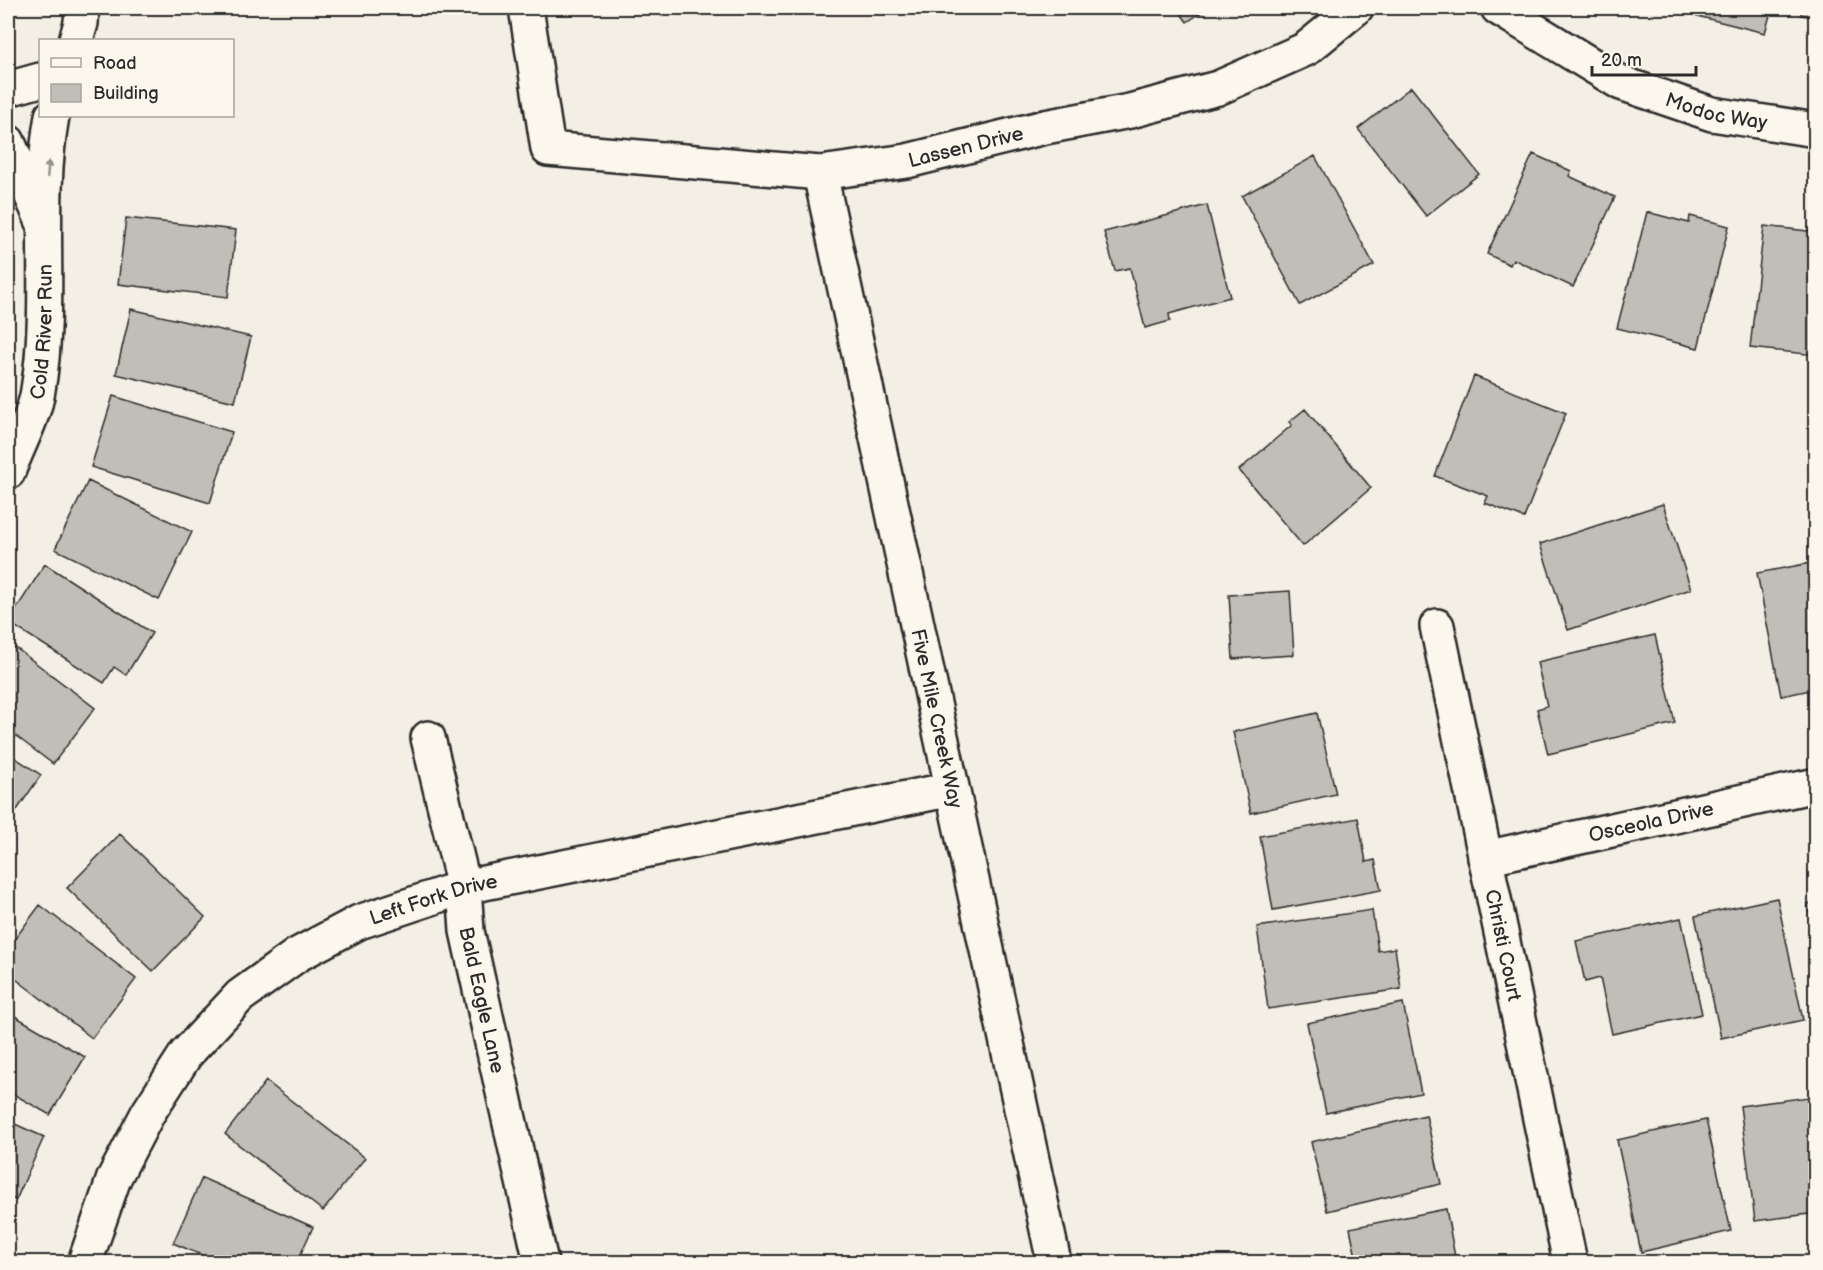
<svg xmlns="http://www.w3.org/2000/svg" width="1823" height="1270" font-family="'Balsamiq Sans',sans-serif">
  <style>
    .building { fill: #c0beb6; stroke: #2b2b2b; stroke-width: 1.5 }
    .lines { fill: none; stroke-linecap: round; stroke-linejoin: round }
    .street-casing { stroke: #2b2b2b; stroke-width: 38 }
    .street { stroke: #fbf7ec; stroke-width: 33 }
    .oneway { fill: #93918c }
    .labels { text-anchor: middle; stroke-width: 4.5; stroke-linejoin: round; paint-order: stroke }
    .street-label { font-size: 20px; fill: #2b2b2b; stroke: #fbf7ec }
  </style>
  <rect width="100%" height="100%" fill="#f3efe4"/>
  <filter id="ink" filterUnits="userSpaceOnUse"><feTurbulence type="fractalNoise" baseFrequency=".0167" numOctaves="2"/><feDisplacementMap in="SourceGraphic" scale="12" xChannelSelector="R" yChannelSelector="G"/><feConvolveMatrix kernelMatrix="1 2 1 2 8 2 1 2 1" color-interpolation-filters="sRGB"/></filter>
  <g filter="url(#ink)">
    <path class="building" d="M1177,8h31l-21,14z
      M1700,8h72l-7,25 -68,-17z
      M1802,8h14v9l-15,-2z
      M1411,87l68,87 -53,42 -68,-87z
      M1533,154l38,17 -2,5 46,21 -42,90 -60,-28 -3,6 -23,-11z
      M1315,156l59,109 -74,40 -58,-109z
      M1207,205l23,92 -61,17 1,7 -25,7 -15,-60 -15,3 -11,-39z
      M1647,212l42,11 1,-7 39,10 -31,122 -81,-20z
      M126,218l110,12 -8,67 -110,-13z
      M1764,226l52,6v123l-66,-7z
      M131,309l120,28 -16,65 -119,-28z
      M1474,376l92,37 -42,105 -39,-15 3,-7 -53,-20z
      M113,396l119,36 -22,71 -119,-36z
      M1305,409l66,79 -68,58 -64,-76 53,-45 -3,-3z
      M88,481l104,51 -33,68 -104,-51z
      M1663,504l28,85 -123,41 -28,-86z
      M1816,562v127l-35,7 -24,-123z
      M45,564l107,69 -26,42 -12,-8 -10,16 -96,-61z
      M1290,591l4,64 -61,4 -4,-64z
      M1655,635l20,88 -127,31 -11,-45 10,-3 -10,-44z
      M8,642l87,66 -42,56 -45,-34z
      M1317,713l19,81 -85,19 -18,-81z
      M8,753l33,22 -33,48z
      M1358,818l8,44 9,-2 6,30 -108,20 -13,-74z
      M120,834l85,83 -52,54 -86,-83z
      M1777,898l26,122 -82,18 -26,-122z
      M1816,902v40l-9,-38z
      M40,905l96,74 -44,59 -84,-65v-25z
      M1372,910l6,41 17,-3 6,41 -133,20 -11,-82z
      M1681,918l21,96 -90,20 -12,-56 -15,4 -9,-41z
      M1403,1003l18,90 -95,20 -19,-90z
      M8,1012l77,45 -35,58 -42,-24z
      M266,1081l99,77 -42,53 -98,-77z
      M1816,1096v117l-61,8 -15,-115z
      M1426,1115l15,69 -114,27 -16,-69z
      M1706,1120l25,111 -90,21 -24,-112z
      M8,1121l36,16 -28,63 -8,-3z
      M202,1178l111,49 -16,35h-79l-45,-19z
      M1446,1209l10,53h-99l-7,-34z
      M8,1214l5,2 -5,12z"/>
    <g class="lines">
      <defs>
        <g id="street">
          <path id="s1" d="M526,8l22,141 272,24 87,-12 138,-34 85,-16 88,-23 88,-39 50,-41"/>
          <path id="s2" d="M1498,8l123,75 91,31 104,16"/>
          <path d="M76,40l5,-17 1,-15"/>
          <path d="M8,89l32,-9"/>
          <path d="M8,142l35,80"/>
          <path id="s3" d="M820,173l234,1089"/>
          <path id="s4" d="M8,472c9,-25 27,-57 30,-82 15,-91 -2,-184 14,-274"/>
          <path id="s5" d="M1437,626l133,636"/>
          <path id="s6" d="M428,738l36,149 3,44 74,331"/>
          <path id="s7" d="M1485,858l331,-73"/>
          <path id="s8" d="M85,1262l29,-84 34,-65 38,-59 54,-58 57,-41 62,-33 105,-35 488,-98"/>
        </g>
      </defs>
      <use href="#street" class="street-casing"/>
      <use href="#street" class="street"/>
    </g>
    <defs><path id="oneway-solid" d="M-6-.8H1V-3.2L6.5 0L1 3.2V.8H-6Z" transform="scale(1.5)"/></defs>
    <use class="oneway" href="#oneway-solid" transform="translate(48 169) rotate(-85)"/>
  </g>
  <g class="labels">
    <g class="street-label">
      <text dy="7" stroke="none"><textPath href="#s2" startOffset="244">Modoc Way</textPath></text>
      <text dy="7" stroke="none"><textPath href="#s1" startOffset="564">Lassen Drive</textPath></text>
      <text dy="7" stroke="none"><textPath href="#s4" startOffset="146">Cold River Run</textPath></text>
      <text dy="7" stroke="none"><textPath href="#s3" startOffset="558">Five Mile Creek Way</textPath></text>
      <text dy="7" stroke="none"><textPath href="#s7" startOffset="170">Osceola Drive</textPath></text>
      <text dy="7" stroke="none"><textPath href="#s8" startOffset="530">Left Fork Drive</textPath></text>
      <text dy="7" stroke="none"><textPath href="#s5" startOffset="326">Christi Court</textPath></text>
      <text dy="7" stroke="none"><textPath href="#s6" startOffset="268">Bald Eagle Lane</textPath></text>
    </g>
  </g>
  <rect width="1823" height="1270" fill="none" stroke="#fbf7ec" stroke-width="30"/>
  <rect x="15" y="15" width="1793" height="1240" fill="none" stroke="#2b2b2b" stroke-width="2" filter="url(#ink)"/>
  <rect x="39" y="39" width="195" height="78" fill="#fbf7ec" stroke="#a8a59f" stroke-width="1.5"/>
  <rect x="51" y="58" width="30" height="9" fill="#fbf7ec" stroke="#a8a59f" stroke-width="1.5"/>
  <text x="93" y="69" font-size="18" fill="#2b2b2b">Road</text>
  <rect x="51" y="84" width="30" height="18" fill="#c0beb6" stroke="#a8a59f" stroke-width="1.5"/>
  <text x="93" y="99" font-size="18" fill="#2b2b2b">Building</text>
  <path d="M1592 66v9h104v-9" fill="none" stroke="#2b2b2b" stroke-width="3"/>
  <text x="1601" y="66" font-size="18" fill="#2b2b2b" stroke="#fbf7ec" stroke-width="4.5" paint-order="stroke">20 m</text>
</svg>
